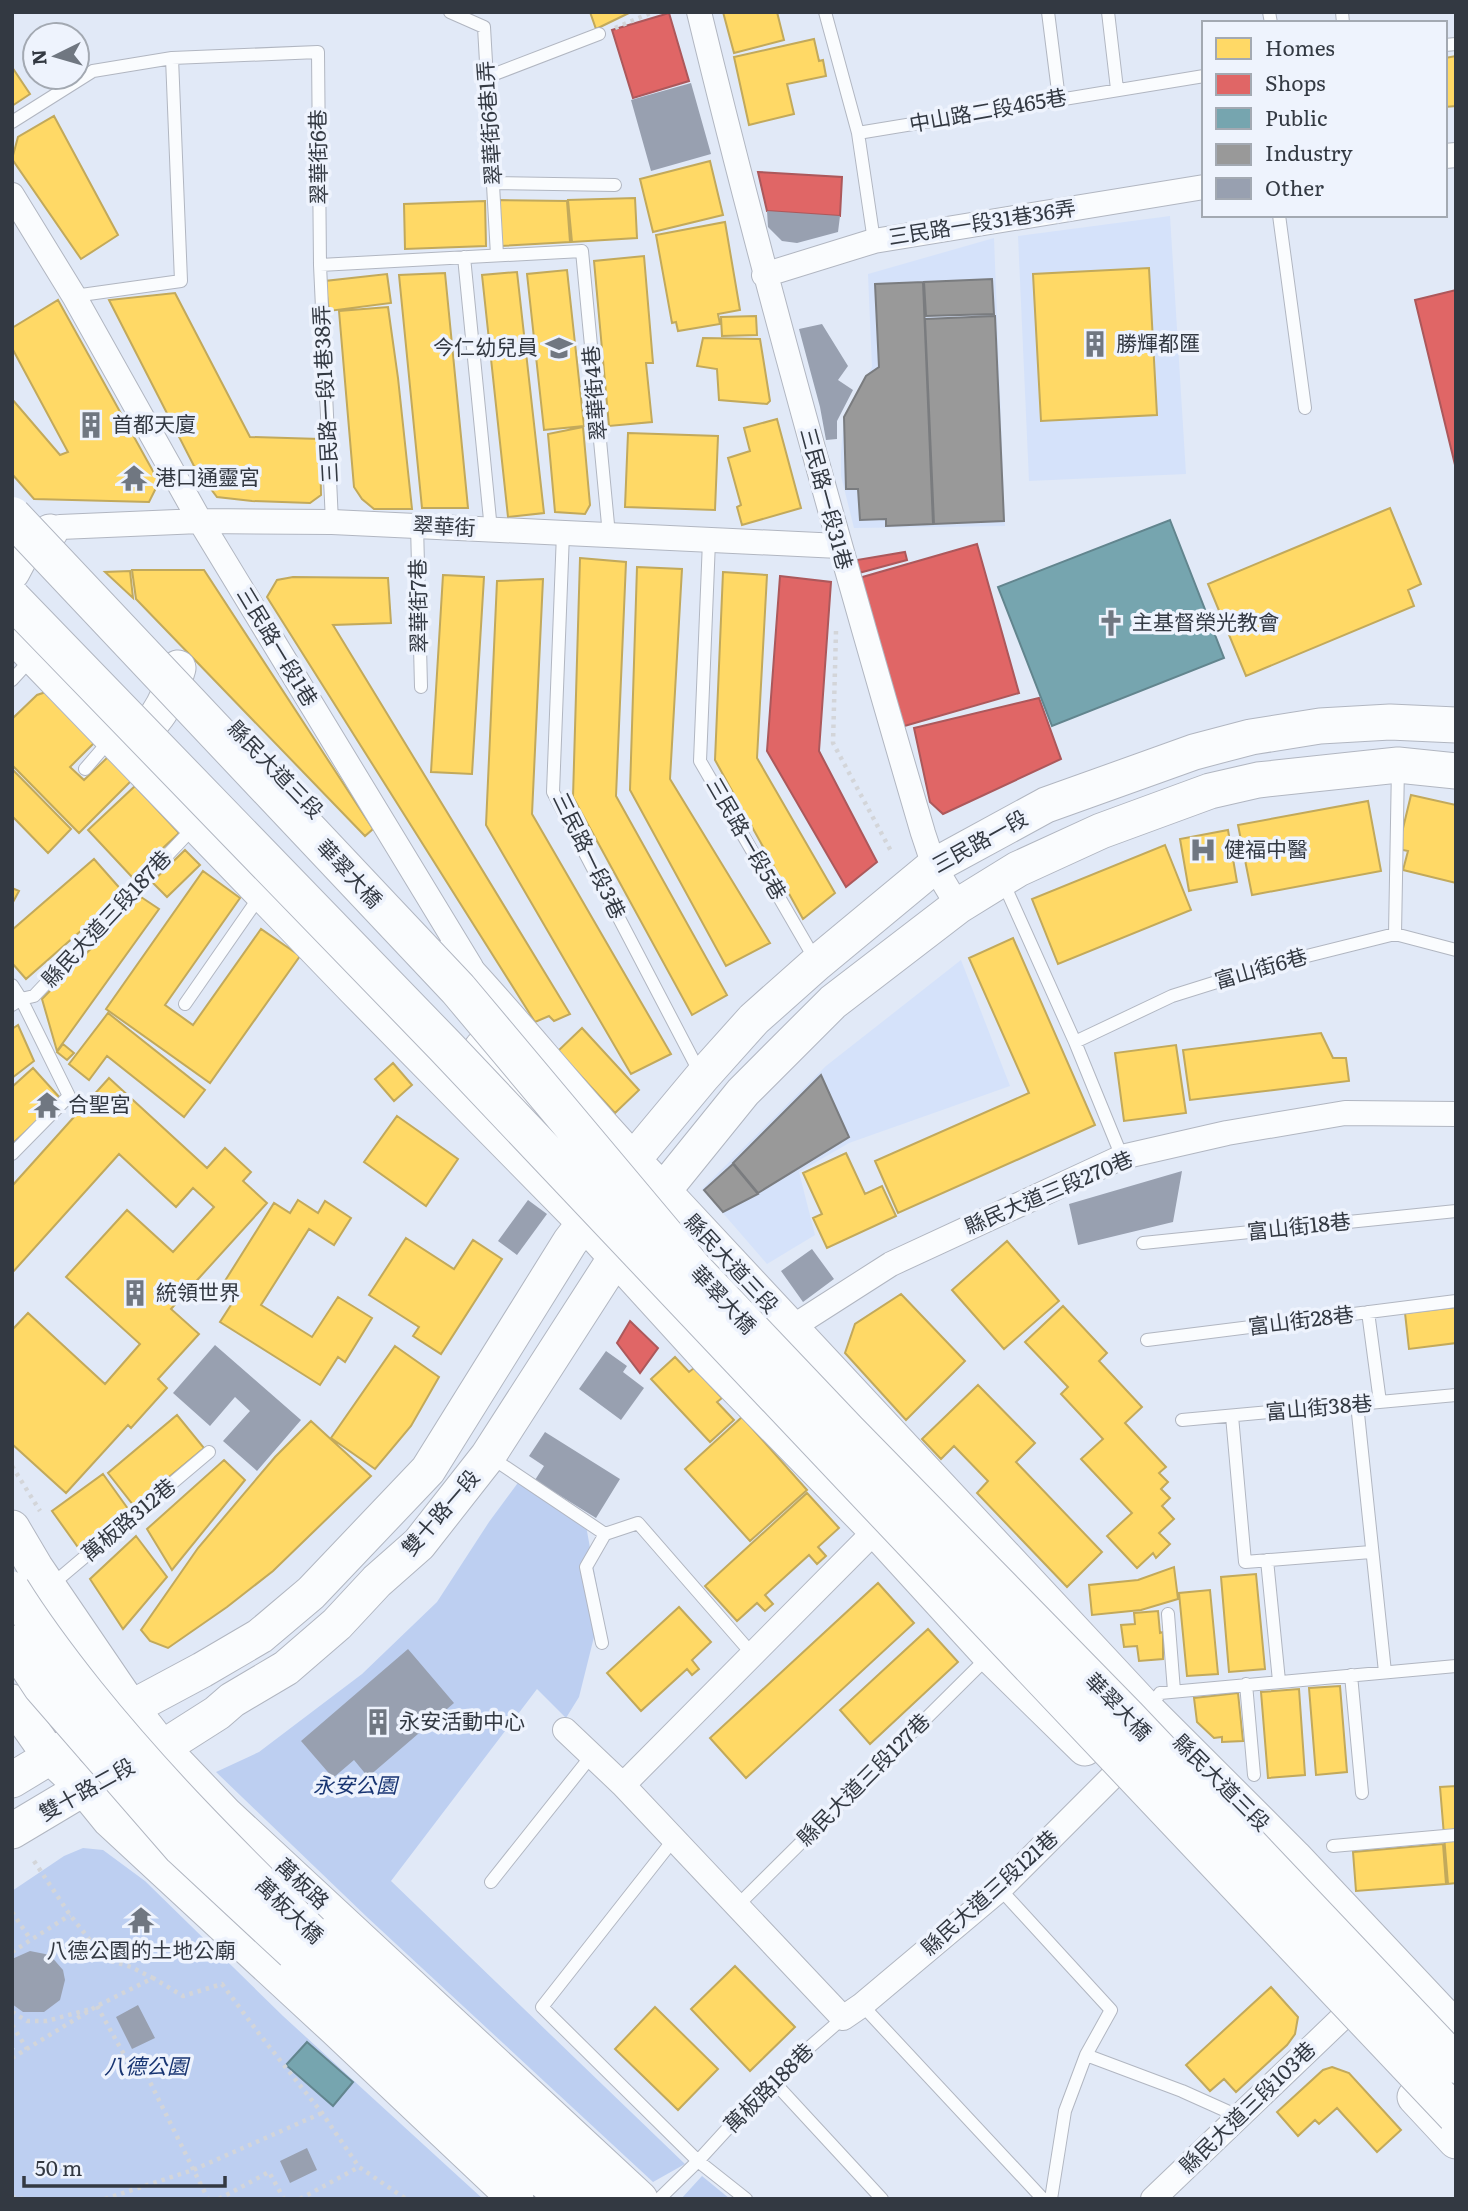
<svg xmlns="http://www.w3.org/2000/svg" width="1468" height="2211" font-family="Literata,'Noto Sans TC',serif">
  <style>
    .built { fill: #d5e2fa }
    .green { fill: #bdcff1 }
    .homes { fill: #ffd966; stroke: #c2a95b; stroke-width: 2 }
    .shops { fill: #e06666; stroke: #ac585b; stroke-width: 2 }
    .public { fill: #76a5af; stroke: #62858e; stroke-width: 2 }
    .industry { fill: #999; stroke: #7a7c7f; stroke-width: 2 }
    .building { fill: #98a0b0 }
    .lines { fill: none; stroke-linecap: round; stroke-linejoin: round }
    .lane-casing { stroke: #b1b6c1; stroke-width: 14 }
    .street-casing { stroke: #b1b6c1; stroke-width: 26 }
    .secondary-casing { stroke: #b1b6c1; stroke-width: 37 }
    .highway-casing { stroke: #b1b6c1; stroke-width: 40 }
    .path { stroke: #d3d5d9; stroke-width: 4.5; stroke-dasharray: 3.5 5; stroke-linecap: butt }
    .lane { stroke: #fafcfe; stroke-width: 12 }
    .street { stroke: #fafcfe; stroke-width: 24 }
    .secondary { stroke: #fafcfe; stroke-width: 35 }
    .highway { stroke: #fafcfe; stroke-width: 38 }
    .secondary-bridge-casing { stroke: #b1b6c1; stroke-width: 37; stroke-linecap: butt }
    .highway-bridge-casing { stroke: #b1b6c1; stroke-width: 40; stroke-linecap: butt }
    .secondary-bridge { stroke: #fafcfe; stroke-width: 35 }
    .highway-bridge { stroke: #fafcfe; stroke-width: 38 }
    .labels { text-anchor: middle; stroke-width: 7; stroke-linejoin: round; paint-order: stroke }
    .street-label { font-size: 21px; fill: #333942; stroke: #eef3fd }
    .poi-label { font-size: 21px; fill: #333942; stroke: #eef3fd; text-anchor: start }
    .park-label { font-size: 21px; font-style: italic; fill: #183572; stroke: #eef3fd }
  </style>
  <rect width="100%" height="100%" fill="#e1e9f7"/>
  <path class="built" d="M1170,216l16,258 -157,7 -11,-245z
    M994,238l11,288 -151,2 -13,-52v-23l3,-36 28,-50 -4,-93z
    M961,960l49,126 -161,57 -50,29 16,63 -48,29 -65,-75 124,-123z"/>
  <path class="green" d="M520,1480l65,40 16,89 -22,88 -13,21 -29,-29 -146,192 294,283 -32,18 -285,-264 -152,-146 43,-20 103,-78 75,-72 52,-80z
    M83,1848l20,2 42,31 138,135 200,183h-471v-148l3,-2 -3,-4v-154l52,-35z
    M702,2176l28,23h-49z"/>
  <path class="homes" d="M590,12h41l-35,17z
    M723,12h54l7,28 -50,13z
    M814,39l5,22 4,-1 3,16 -39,8 7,30 -45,11 -15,-68z
    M1456,56v50l-11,1v-49z
    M12,67l18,27 -18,12z
    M54,116l64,119 -37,24 -69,-100 6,-22z
    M710,161l13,54 -70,17 -13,-53z
    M635,198l2,40 -65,4 -4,-42z
    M499,200l68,1 3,41 -69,4z
    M485,201l1,45 -81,3 -1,-45z
    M725,222l15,88 -22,4 2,10 -42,7 -2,-9 -4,1 -16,-88z
    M644,256l9,107h-7l6,59 -43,4 -15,-165z
    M1149,268l8,147 -116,6 -8,-147z
    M567,270l17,156 -40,4 -17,-156z
    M517,272l27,241 -36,4 -26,-242z
    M445,273l23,235h-46l-23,-233z
    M387,274l4,29 -62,8 -4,-30z
    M175,293l75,144 70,2 1,56 -11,8 -58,-2 -35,-4 -22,-29 -86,-168z
    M58,300l101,182 -10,20 -115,-3 -22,-25v-75l48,56 8,-3 -56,-104v-20z
    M388,307l10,71 14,131h-38l-12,-10 -8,-12 -15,-176z
    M756,316l1,19 -35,1 -1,-19z
    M703,338l57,1 10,62 -3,3 -48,-4 -2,-31 -20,-3z
    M777,419l24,89 -59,17 -5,-18 4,-2 -13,-47 22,-7 -6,-23z
    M583,427l7,78 -5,9 -30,-2 -7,-78z
    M628,433l90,3 -3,74 -90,-3z
    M1390,508l31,76 -13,6 6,16 -168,70 -38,-92z
    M580,558l46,4 -10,234 111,199 -35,20 -119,-218z
    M637,567l45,2 -12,210 100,164 -44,23 -96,-176z
    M132,570h72l169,259 -8,7 -229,-237z
    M130,571l3,27 -28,-26z
    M723,572l44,3 -10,183 78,135 -32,26 -88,-159z
    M443,575l41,2 -12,197 -41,-2z
    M293,577l95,1 3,45 -58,2 237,389 -16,7 -5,-5 -14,6 -268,-425 10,-17z
    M543,579l-11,235 139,240 -40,20 -145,-249 11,-244z
    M46,692l50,49 -26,26 14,13 25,-24 23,24 -53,53 -67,-68v-46l25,-24z
    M12,769l59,60 -23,24 -36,-37z
    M135,786l44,47 -47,44 -44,-47z
    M1411,795l45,10v78l-53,-13 5,-19 -10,-2z
    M1368,801l13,70 -129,24 -14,-70z
    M1228,830l9,52 -48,9 -9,-52z
    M1165,845l26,65 -133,54 -26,-65z
    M185,850l15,15 -33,32 -15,-15z
    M94,859l30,34 -98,86 -14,-16v-33z
    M203,871l37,27 -75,107 28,20 68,-96 39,27 -90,127 -104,-74z
    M12,888l7,3 -7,13z
    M141,897l18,12 -102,142 -15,-52z
    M1013,938l82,187 -197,88 -23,-52 154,-68 -60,-135z
    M108,1013l97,77 -21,27 -77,-61 -18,24 -20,-16z
    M18,1025l16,36 -22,17v-49z
    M582,1028l57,62 -24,23 -57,-62z
    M1321,1033l12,25h13l3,23 -159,19 -7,-50z
    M63,1044l11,9 -7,7 -10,-8z
    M1176,1045l10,68 -62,8 -9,-68z
    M393,1063l19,22 -18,16 -19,-22z
    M33,1068l28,31 -49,45v-57z
    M109,1078l98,90 18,-20 26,24 -8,9 24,22 -96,106 28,25 -41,45 9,9 -36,40 -3,-3 -62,68 -54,-49v-114l16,-17 77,71 35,-40 -74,-67 61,-67 46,42 41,-45 -21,-19 -17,19 -57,-53 -107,119v-87z
    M397,1116l61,43 -32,47 -62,-44z
    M846,1153l19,41 17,-8 14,30 -69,32 -14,-30 9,-4 -19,-41z
    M298,1200l20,13 7,-12 26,17 -17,27 -25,-16 -48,76 51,32 26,-40 34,21 -27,44 -7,-5 -18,28 -100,-63 18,-28 -15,-10 51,-81 16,10z
    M406,1238l48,31 19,-29 29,19 -61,95 -28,-18 6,-9 -50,-32z
    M1007,1241l52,60 -55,48 -52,-59z
    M901,1294l64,67 -59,59 -61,-67 10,-29z
    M1063,1306l44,47 -8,8 43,46 -17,16 41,44 -7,6 9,9 -7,7 9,9 -8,8 12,13 -15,14 11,11 -14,14 -3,-5 -16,15 -30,-32 25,-23 -51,-54 22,-20 -42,-45 7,-7 -43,-45z
    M1456,1307v36l-47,6 -4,-36z
    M395,1346l44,31 -28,49 -36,43 -44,-31z
    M675,1357l14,15 5,-4 28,30 -5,4 17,18 -24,22 -59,-63z
    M978,1385l57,58 -19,19 86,90 -35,35 -90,-94 11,-12 -34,-35 -13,13 -19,-20z
    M177,1415l27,33 -70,58 -26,-33z
    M742,1417l65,73 -57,51 -65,-72z
    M311,1421l60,55 -98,95 -46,36 -59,41 -18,-7 -9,-11 57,-82 77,-91z
    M224,1460l21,20 -73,90 -25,-41z
    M103,1474l28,39 -51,37 -28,-39z
    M807,1493l32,35 -21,19 8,9 -9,8 -8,-9 -44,40 8,9 -8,7 -8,-8 -20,18 -32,-35z
    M136,1536l31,41 -44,52 -33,-50z
    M1174,1567l4,32 -37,11 -49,5 -3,-30 49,-5z
    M1256,1574l9,95 -36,3 -8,-95z
    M878,1583l36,40 -168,155 -36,-40z
    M1210,1590l8,84 -31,2 -8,-83z
    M679,1607l32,35 -19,18 7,9 -7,6 -5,-6 -46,42 -34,-38z
    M1158,1611l2,22 3,-1v27l-24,2 -2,-15 -13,1 -3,-22 14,-1 -1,-11z
    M928,1629l30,33 -88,82 -30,-34z
    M1340,1686l7,86 -31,3 -7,-87z
    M1299,1689l6,86 -37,3 -7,-86z
    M1238,1693l5,48 -21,1v-5l-8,1 -17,-16 -3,-24z
    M1456,1786v97l-8,1 -8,-97z
    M1443,1844l3,40 -90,7 -3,-39z
    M735,1966l60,61 -45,44 -59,-62z
    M1271,1987l27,30 -3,17 -8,11 -51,47 -12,-13 -14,12 -24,-26z
    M655,2007l63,62 -40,41 -63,-61z
    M1332,2067l17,6 52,57 -24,22 -40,-44 -18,16 -4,-4 -17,16 -21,-24 46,-42z"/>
  <path class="shops" d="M669,13l20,68 -56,17 -21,-68z
    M758,172l84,5 -2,39 -73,-5z
    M1456,290v179l-41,-169z
    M977,544l42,149 -118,34 -42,-149z
    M905,552l2,8 -48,13 -2,-13z
    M780,576l51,6 -12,169 58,111 -31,25 -79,-136z
    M1039,698l22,61 -118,55 -13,-12 -16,-74z
    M630,1321l28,27 -18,25 -23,-30z"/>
  <path class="public" d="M1170,520l54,138 -172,68 -54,-139z
    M307,2042l46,40 -20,24 -47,-41z"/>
  <path class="industry" d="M992,279l2,35 -68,2 -2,-34z
    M923,282l10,242 -47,2v-7l-26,1 -2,-31h-12l-2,-72 22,-41 13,-9 -4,-83z
    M995,316l9,205 -70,3 -9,-205z
    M821,1075l28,62 -91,56 -25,-30z
    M733,1164l25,30 -35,18 -19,-22z"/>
  <path class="building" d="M691,83l20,71 -60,17 -20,-71z
    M767,211l73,5 -2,16 -41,11 -15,-2 -14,-14z
    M822,324l26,42 -10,14 15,10 -16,31v18l-11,1 -6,-33 -21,-78z
    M1182,1171l-9,51 -95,23 -9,-41z
    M528,1200l19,14 -30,41 -19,-14z
    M812,1249l22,30 -31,23 -22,-31z
    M215,1345l86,75 -44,51 -34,-30 27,-30 -15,-14 -25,29 -37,-33z
    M606,1351l21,15 -4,6 21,16 -23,32 -42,-31z
    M545,1432l75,47 -24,39 -61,-38 9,-14 -15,-10z
    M408,1649l46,54 -86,74 -14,-17 -21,18 -32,-37z
    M30,1951l20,4 13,15 2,10 -5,20 -16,12h-21l-11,-8v-45z
    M138,2005l17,33 -23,11 -16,-32z
    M307,2148l10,22 -27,13 -10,-22z"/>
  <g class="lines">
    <defs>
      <path id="lane" d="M450,12l34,15 13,228
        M825,12l33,121 16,108
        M1048,12l11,87
        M1108,12l9,77
        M1269,12l2,11
        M1342,12l1,11
        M1445,45l11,-1
        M487,77l112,-43
        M12,122l81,-51 79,-13 146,-6 2,213 262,-14 27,284
        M858,133l346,-57
        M493,183l122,2
        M1279,215l26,193
        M464,257l27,273
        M320,265l12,257
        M74,296l107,-15 -9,-223
        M417,525l4,162
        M563,533l-10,259 147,281
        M709,541l-9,220 116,200
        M12,680l21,-23
        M85,769l25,-29
        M1003,882l72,160 47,115
        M1395,934l3,-168
        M12,985l9,14 48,97 -57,58
        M185,1004l75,-108
        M12,1005l9,-6 13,-3 161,-170
        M1075,1042l97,-46 99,-31 124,-31 61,16
        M1143,1243l313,-32
        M1368,1312l12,90
        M1147,1340l309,-39
        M1357,1404l28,268
        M1232,1416l13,146 126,-10
        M1182,1420l274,-25
        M489,1456l116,78
        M1267,1560l12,121
        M49,1587l160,-135
        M1168,1614l6,77
        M602,1643l-16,-76 19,-33 33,-11 115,132
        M1351,1675l11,118
        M1246,1684l8,91
        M1150,1708l10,-15 296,-27
        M674,1839l-132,168 156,154 48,38
        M1333,1846l123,-11
        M491,1882l101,-127
        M1000,1889l111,121 -25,45 96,36 58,26
        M738,1905l250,-248
        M862,2005l181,194
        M772,2080l110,119
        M659,2199l39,-38 74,-81 71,-62
        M1051,2199l14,-88 21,-56"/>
      <path id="street" d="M699,12c67,276 144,549 224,821l11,33 24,40
        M1445,156l11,-1
        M12,195l62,101 126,225 271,446
        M764,275l110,-34 330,-54
        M50,532l10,-5 140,-6 132,1 507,24
        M791,1328l100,-64 231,-107 105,-24 118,-20 111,1
        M565,1730l58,55 220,233 19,-13 138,-116 113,-113 15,-27
        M623,1785l253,-255
        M1153,2199l189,-181"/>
      <path id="secondary" d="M12,572l8,-15 30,-25
        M12,634l342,354 231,235 123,135 168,172 114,125 95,93
        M115,738c38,2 54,-39 63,-70
        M451,955c73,77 137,162 212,236l485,520 146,146 162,172
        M12,1528l23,39 96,141 31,40 63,66 415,385
        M12,1702l38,54 34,32 26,32 225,208 181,171
        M12,1780l119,-72 71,-38 58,-34 51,-43 117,-123 142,-228 62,-81 70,-84 52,-58 63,-56 117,-97 112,-61 148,-53 57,-15 69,-11 70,-4 66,3
        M12,1831l72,-43 78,-40 55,-35 15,-13 54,-32 51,-44 40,-43 42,-37 69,-88 128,-199 47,-66 80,-99 90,-90 125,-96 60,-37 83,-38 109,-40 48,-11 140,-15 58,6
        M311,1932l69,66 223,201
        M293,1952l271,247
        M1415,2097l41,44"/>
      <path id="highway" d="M483,1049l67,94 13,40 22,40"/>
    </defs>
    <use href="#lane" class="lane-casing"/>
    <use href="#street" class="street-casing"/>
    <use href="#secondary" class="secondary-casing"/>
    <use href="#highway" class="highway-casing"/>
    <path class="path" d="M615,28l38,-16
      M836,631l-3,112 59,110
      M12,1466l28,45
      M34,1861l36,54 35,44 26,8 22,11
      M12,1912l19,28
      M12,1952l58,-37
      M97,2006l39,70 9,-4 63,127
      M12,2012l15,9h20l43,-12
      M12,2025l15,24
      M12,2058l85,-52 56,-28 30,18 39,-12 38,51 62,78 37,54 47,32
      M12,2197l11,2
      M105,2199l88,-29 129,-57
      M219,2199l50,-27 15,27
      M300,2199l59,-32"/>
    <use href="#lane" class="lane"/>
    <use href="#street" class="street"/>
    <use href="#secondary" class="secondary"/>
    <use href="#highway" class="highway"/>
    <defs>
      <path id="secondary-bridge" d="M12,1589c23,37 48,70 75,104 69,86 145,162 224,239
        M12,1643l29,44 140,161 112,104"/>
      <path id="highway-bridge" d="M12,516l446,473 235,280 154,162 280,286 329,347
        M12,599l433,447 1011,1069"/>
    </defs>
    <use href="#secondary-bridge" class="secondary-bridge-casing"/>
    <use href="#highway-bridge" class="highway-bridge-casing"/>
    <use href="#secondary-bridge" class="secondary-bridge"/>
    <use href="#highway-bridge" class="highway-bridge"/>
  </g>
  <defs>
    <symbol id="building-bare" viewBox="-9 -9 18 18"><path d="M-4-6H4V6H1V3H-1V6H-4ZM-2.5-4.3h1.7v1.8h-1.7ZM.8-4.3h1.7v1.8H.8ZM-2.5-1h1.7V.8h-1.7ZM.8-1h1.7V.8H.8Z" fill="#707781" stroke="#eef3fd" stroke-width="2.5" paint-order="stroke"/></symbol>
    <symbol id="school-bare" viewBox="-9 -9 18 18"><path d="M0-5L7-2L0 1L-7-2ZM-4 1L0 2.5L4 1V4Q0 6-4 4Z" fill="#707781" stroke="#eef3fd" stroke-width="2.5" paint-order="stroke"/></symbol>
    <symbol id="temple-bare" viewBox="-9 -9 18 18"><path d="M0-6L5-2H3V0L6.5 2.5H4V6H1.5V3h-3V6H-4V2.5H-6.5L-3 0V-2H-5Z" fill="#707781" stroke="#eef3fd" stroke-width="2.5" paint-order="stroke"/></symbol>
    <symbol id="church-bare" viewBox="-9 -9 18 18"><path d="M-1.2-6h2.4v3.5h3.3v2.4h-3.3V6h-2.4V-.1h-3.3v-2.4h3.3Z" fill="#707781" stroke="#eef3fd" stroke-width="2.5" paint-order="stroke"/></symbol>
    <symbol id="hospital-bare" viewBox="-9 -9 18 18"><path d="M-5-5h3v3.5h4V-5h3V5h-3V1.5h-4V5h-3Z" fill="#707781" stroke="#eef3fd" stroke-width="2.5" paint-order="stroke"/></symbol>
  </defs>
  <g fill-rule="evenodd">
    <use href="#building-bare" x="1076" y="325" width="38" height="38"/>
    <use href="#school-bare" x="540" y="329" width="38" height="38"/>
    <use href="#building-bare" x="72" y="406" width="38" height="38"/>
    <use href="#temple-bare" x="115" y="459" width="38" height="38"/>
    <use href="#church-bare" x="1092" y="604" width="38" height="38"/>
    <use href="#hospital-bare" x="1184" y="831" width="38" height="38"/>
    <use href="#temple-bare" x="28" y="1086" width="38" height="38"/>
    <use href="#building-bare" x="116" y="1274" width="38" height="38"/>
    <use href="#building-bare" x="359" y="1703" width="38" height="38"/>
    <use href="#temple-bare" x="122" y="1901" width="38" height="38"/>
  </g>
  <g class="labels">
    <g class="street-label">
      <text transform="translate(988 111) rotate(-10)" y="7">中山路二段465巷</text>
      <text transform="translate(490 123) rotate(-94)" y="7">翠華街6巷1弄</text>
      <text transform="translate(319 157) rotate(-91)" y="7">翠華街6巷</text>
      <text transform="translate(982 223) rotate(-9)" y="7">三民路一段31巷36弄</text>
      <text transform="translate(595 393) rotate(-95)" y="7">翠華街4巷</text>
      <text transform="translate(326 394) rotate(-93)" y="7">三民路一段1巷38弄</text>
      <text transform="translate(826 499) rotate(75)" y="7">三民路一段31巷</text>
      <text transform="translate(444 527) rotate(3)" y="7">翠華街</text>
      <text transform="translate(419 606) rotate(-91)" y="7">翠華街7巷</text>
      <text transform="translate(277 647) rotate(59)" y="7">三民路一段1巷</text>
      <text transform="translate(275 770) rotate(46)" y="7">縣民大道三段</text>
      <text transform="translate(746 839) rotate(60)" y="7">三民路一段5巷</text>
      <text transform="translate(980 842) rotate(-29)" y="7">三民路一段</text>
      <text transform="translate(589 856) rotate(64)" y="7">三民路一段3巷</text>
      <text transform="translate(349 874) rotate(47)" y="7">華翠大橋</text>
      <text transform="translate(107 919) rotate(-47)" y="7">縣民大道三段187巷</text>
      <text transform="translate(1261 969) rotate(-16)" y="7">富山街6巷</text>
      <text transform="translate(1049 1193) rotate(-23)" y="7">縣民大道三段270巷</text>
      <text transform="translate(1299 1227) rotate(-6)" y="7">富山街18巷</text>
      <text transform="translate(731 1264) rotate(47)" y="7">縣民大道三段</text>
      <text transform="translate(723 1300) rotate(47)" y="7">華翠大橋</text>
      <text transform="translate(1301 1321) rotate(-7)" y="7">富山街28巷</text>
      <text transform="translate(1319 1408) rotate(-5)" y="7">富山街38巷</text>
      <text transform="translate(441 1513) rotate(-49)" y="7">雙十路一段</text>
      <text transform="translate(129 1520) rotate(-40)" y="7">萬板路312巷</text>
      <text transform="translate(1118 1707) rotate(46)" y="7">華翠大橋</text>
      <text transform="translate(864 1780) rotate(-45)" y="7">縣民大道三段127巷</text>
      <text transform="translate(1221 1783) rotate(45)" y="7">縣民大道三段</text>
      <text transform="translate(87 1790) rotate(-29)" y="7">雙十路二段</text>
      <text transform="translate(302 1884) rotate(43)" y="7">萬板路</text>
      <text transform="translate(990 1893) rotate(-42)" y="7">縣民大道三段121巷</text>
      <text transform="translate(289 1911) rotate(44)" y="7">萬板大橋</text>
      <text transform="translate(769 2088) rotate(-45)" y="7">萬板路188巷</text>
      <text transform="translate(1248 2108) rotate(-44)" y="7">縣民大道三段103巷</text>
    </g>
    <g class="poi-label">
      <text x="1116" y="351">勝輝都匯</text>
      <text x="538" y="355" text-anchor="end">今仁幼兒員</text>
      <text x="112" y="432">首都天廈</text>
      <text x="155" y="485">港口通靈宮</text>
      <text x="1132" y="630">主基督榮光教會</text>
      <text x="1224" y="857">健福中醫</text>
      <text x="68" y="1112">合聖宮</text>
      <text x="156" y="1300">統領世界</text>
      <text x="399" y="1729">永安活動中心</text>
      <text x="141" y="1958" text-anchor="middle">八德公園的土地公廟</text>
    </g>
    <g class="park-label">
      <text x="355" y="1793">永安公園</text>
      <text x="146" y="2074">八德公園</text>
    </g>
  </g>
  <rect width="1468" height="2211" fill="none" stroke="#333942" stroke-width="28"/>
  <rect x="1202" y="21" width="245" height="196" fill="#eef3fd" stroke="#a3a9b2" stroke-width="2"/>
  <rect x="1216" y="38" width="35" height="21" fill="#ffd966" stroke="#a3a9b2" stroke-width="2"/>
  <text x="1265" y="56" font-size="21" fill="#333942">Homes</text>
  <rect x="1216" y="74" width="35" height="21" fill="#e06666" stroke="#a3a9b2" stroke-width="2"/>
  <text x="1265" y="91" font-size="21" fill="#333942">Shops</text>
  <rect x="1216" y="108" width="35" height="21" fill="#76a5af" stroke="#a3a9b2" stroke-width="2"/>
  <text x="1265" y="126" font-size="21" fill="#333942">Public</text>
  <rect x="1216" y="144" width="35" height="21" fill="#999999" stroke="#a3a9b2" stroke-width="2"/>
  <text x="1265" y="161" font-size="21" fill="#333942">Industry</text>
  <rect x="1216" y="178" width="35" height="21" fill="#98a0b0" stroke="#a3a9b2" stroke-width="2"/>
  <text x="1265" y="196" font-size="21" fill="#333942">Other</text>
  <g transform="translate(56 56) rotate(265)"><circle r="33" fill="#eef3fd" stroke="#a3a9b2" stroke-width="2"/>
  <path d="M0-5L12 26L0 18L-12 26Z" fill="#707781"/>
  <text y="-10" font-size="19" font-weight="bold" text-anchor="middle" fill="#333942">N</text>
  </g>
  <path d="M24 2176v10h201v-10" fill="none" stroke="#333942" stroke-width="3.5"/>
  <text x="35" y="2176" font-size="21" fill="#333942" stroke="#eef3fd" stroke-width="5" paint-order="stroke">50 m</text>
</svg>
